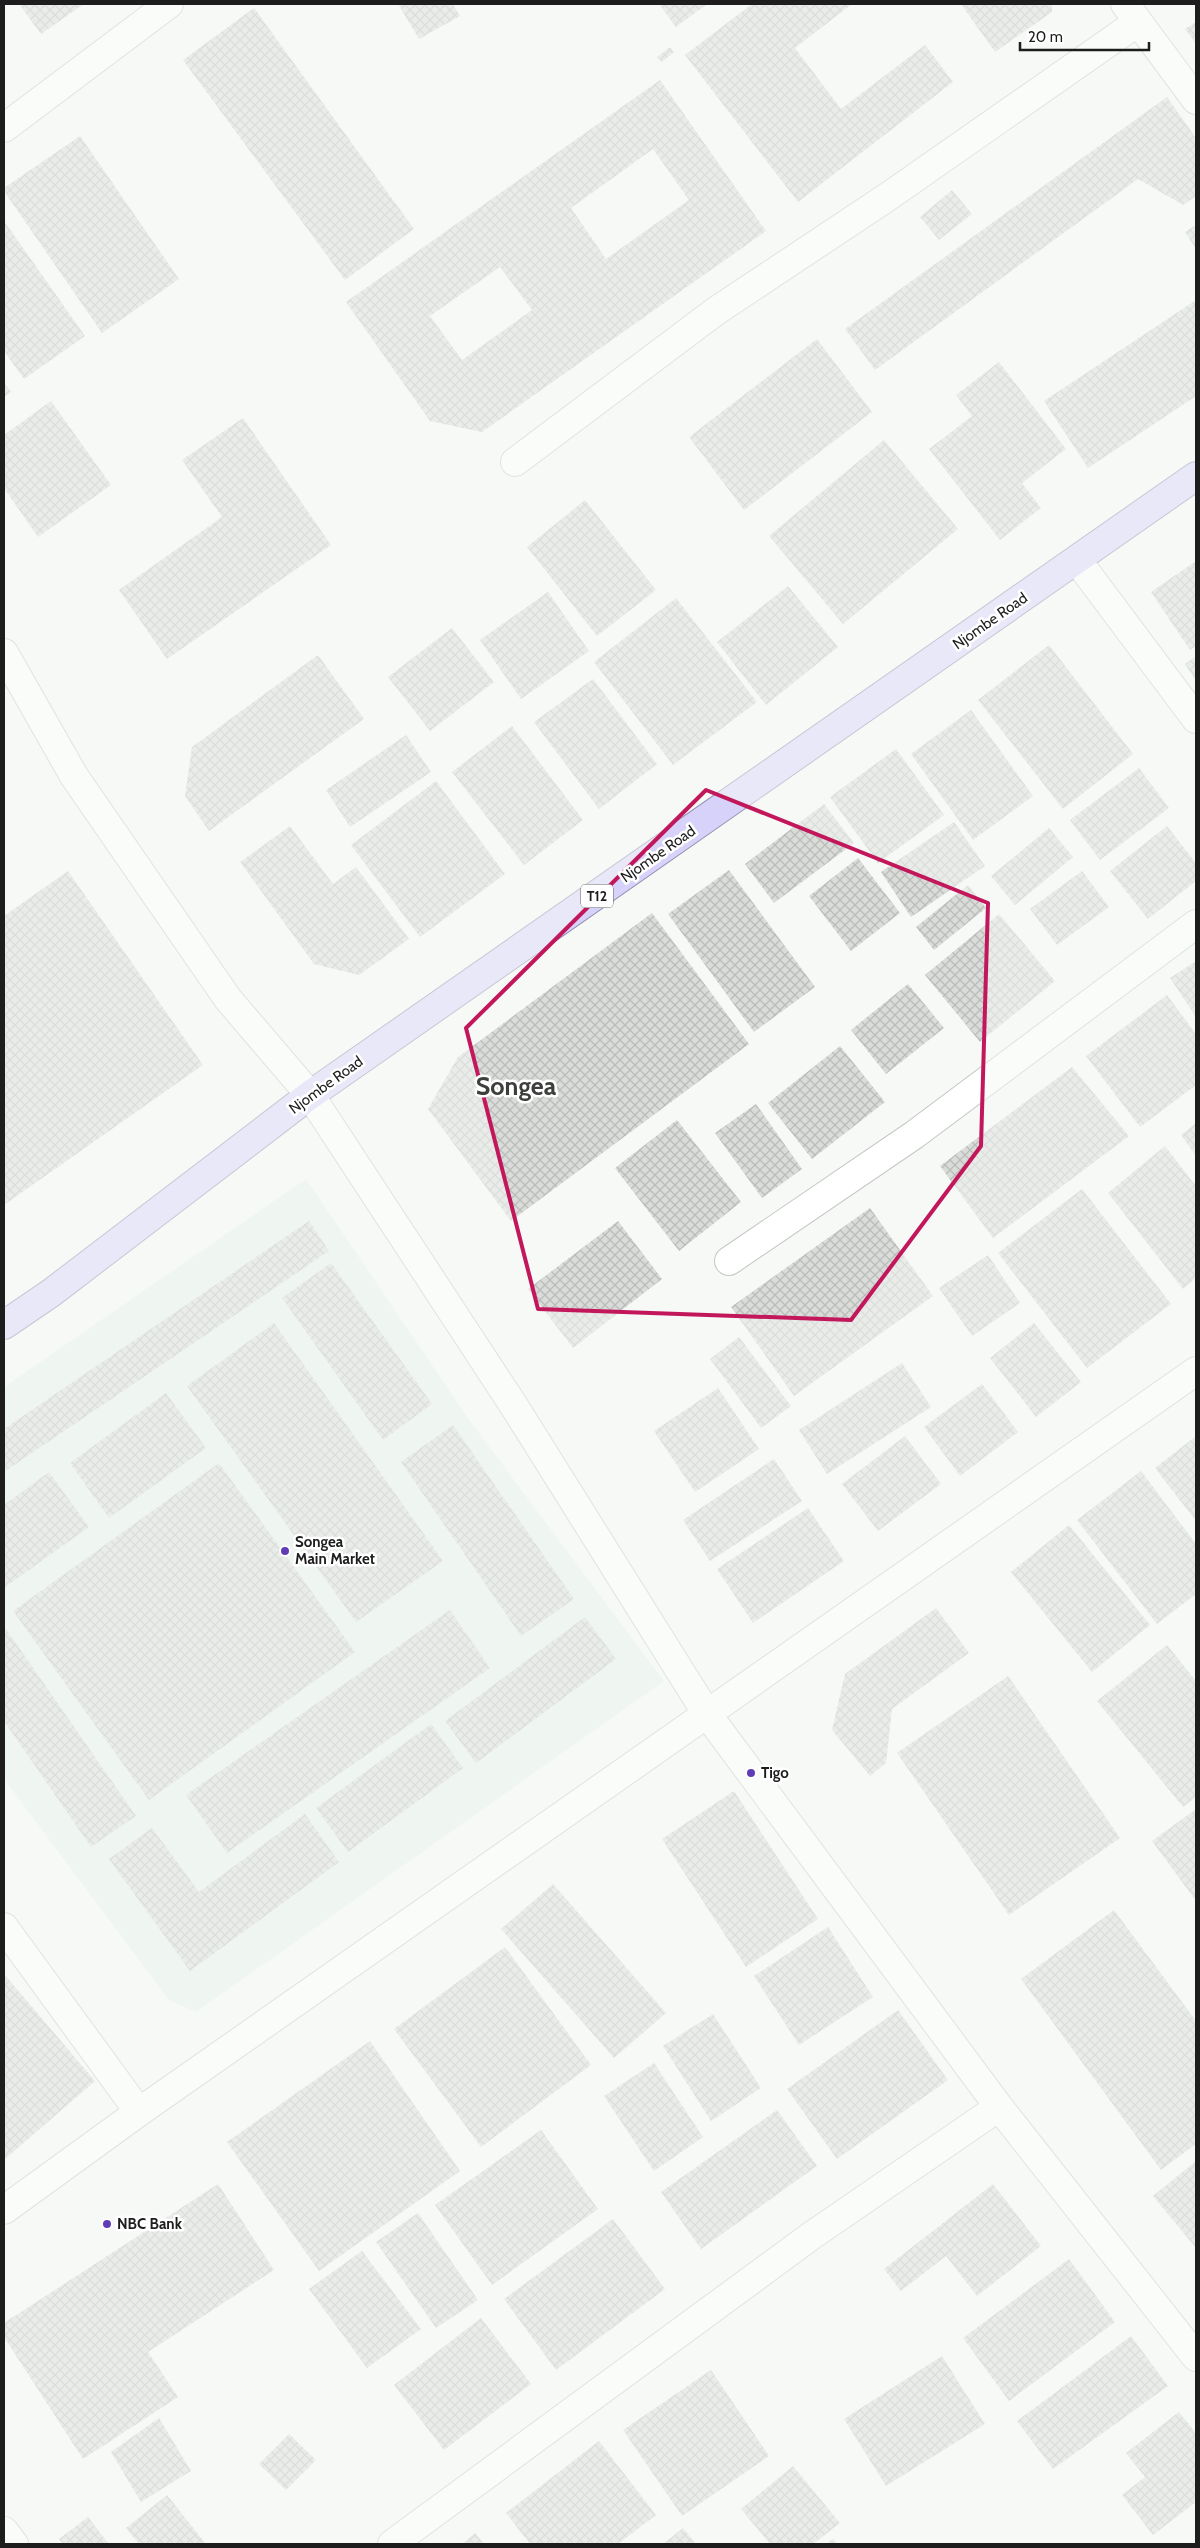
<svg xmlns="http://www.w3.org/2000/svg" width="1200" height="2548" font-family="Cabin,sans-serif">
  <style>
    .built { fill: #e7f0e8 }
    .building { fill: url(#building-cross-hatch); fill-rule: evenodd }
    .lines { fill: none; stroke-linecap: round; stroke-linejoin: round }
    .minor-casing { stroke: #c5c7c5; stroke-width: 30 }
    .trunk-casing { stroke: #8f8bac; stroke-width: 30 }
    .minor { stroke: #fff; stroke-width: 28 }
    .trunk { stroke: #d7d2fa; stroke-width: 28 }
    .marked { fill: none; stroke: #c2185b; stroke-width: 4; stroke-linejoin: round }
    .poi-dot { fill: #603cb5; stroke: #fff; stroke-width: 2 }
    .labels { text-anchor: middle; stroke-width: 5; stroke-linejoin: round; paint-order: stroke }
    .shield { fill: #fff; stroke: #606160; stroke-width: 1 }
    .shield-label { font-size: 14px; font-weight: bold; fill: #1c1d1c }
    .street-label { font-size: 15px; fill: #1c1d1c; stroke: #fff }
    .poi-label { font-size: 15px; font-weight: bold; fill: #1c1d1c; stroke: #fff; text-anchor: start }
    .town-label { font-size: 25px; font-weight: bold; fill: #3d3f3d; stroke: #fff }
  </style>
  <defs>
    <pattern id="building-cross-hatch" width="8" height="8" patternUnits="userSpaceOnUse" patternTransform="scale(1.25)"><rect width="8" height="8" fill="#dadcda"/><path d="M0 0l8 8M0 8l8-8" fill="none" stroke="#babcba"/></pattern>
  </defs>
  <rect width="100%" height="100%" fill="#f6f9f6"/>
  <path class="built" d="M306,1179l164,242 194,260 -468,331 -27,-12 -165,-221v-392z"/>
  <path class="building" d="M19,4h65l-43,30z
    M398,4h55l7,12 -41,23z
    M659,4h48l-31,23z
    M752,4h100l-57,44 46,61 84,-64 28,37 -155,120 -113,-147z
    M961,4h91v8l-57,40z
    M254,8l160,221 -69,51 -162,-220z
    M1196,22v22l-11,-15z
    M670,47l4,5 -12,10 -5,-5z
    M660,80l106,151 -284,201 -52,-11 -84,-119zM653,149l36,51 -83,59 -35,-51zM500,267l32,43 -70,50 -32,-44z
    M1167,97l29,41v58l-13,9 -45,-26 -263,191 -30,-41z
    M80,136l99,143 -77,54 -98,-142v-3z
    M952,190l20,24 -33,26 -19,-23z
    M4,221l81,115 -61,43 -20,-28z
    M1196,225v24l-11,-17z
    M1196,300v96l-108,72 -44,-67z
    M817,339l55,73 -128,98 -55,-73z
    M999,362l67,87 -44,34 19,25 -41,32 -71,-91 43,-33 -16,-21z
    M4,383l7,9 -7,5z
    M51,401l60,84 -73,52 -34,-49v-53z
    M243,418l88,127 -164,114 -48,-69 103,-73 -40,-57z
    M884,440l74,89 -115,95 -74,-88z
    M585,500l71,90 -59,46 -70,-89z
    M1196,561v85l-6,4 -39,-58z
    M788,586l50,61 -72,58 -49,-63z
    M548,592l41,59 -68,48 -41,-59z
    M676,598l81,104 -84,63 -79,-103z
    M452,628l42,54 -64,49 -42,-54z
    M1049,645l84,109 -70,55 -85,-109z
    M318,655l46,64 -155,112 -24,-35 7,-49z
    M1196,656v25l-11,-17z
    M593,679l64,85 -58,45 -65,-87z
    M971,710l62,86 -60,44 -62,-86z
    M512,726l71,94 -59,45 -72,-93z
    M406,735l25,37 -81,55 -24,-37z
    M896,749l48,66 -66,48 -48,-66z
    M1139,768l30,40 -69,52 -30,-40z
    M436,781l69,93 -85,63 -69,-92z
    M824,804l30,39 -80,60 -29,-39z
    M954,822l31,44 -74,51 -30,-45z
    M290,826l43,58 23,-17 53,72 -50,36 -45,-11 -74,-102z
    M1167,826l29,37v18l-48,38 -38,-48z
    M1049,828l24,29 -58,48 -24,-29z
    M858,858l42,55 -49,38 -42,-55z
    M729,870l86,117 -61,45 -86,-118z
    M68,871l135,194 -199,140v-289z
    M1082,871l27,36 -52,38 -27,-36z
    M968,885l18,23 -52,42 -18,-23z
    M652,913l97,131 -238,177 -83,-112 30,-52z
    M999,914l56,67 -75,61 -55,-67z
    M1196,961v56l-26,-39z
    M908,984l36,44 -58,46 -35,-44z
    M1167,995l29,39v51l-56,42 -54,-71z
    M840,1046l45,56 -73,57 -44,-56z
    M1072,1067l57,69 -136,102 -53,-72z
    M756,1104l46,65 -40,29 -47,-65z
    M677,1120l64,82 -62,49 -64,-83z
    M1196,1123v33l-15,-21z
    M1165,1146l31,40v92l-13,11 -75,-96z
    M1082,1189l89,115 -84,64 -89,-115z
    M870,1208l63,88 -139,100 -63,-89z
    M309,1221l20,30 -325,221v-43z
    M618,1221l44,58 -89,69 -45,-59z
    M988,1255l32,48 -48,33 -33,-48z
    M331,1263l101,141 -49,36 -101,-142z
    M274,1323l169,238 -87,61 -169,-236z
    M1034,1323l47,59 -45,35 -46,-59z
    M739,1337l52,69 -30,22 -51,-69z
    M902,1363l29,44 -104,67 -28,-44z
    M982,1384l36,48 -58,44 -36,-49z
    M718,1388l41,61 -64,43 -41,-61z
    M166,1393l40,55 -97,70 -39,-55z
    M453,1425l121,174 -53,37 -120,-174z
    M905,1436l36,48 -63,47 -36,-47z
    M1196,1436v85l-41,-53z
    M774,1459l28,42 -92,60 -27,-41z
    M219,1463l136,189 -206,148 -136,-189z
    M1141,1471l55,73v50l-39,30 -80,-104z
    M49,1472l40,55 -85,61v-83z
    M808,1508l36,53 -91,62 -36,-54z
    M1069,1525l81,100 -58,47 -81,-100z
    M936,1608l33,45 -77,56 -6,54 -16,13 -38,-46 13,-56z
    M450,1610l40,58 -263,185 -41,-58z
    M585,1617l31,42 -140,104 -31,-42z
    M4,1626l132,190 -45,31 -87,-126z
    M1167,1645l29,36v116l-13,10 -86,-106z
    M1008,1676l112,162 -111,77 -112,-162z
    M431,1724l32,44 -115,84 -32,-44z
    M734,1791l84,128 -72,48 -84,-128z
    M1196,1809v92l-44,-60z
    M305,1814l34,48 -149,109 -81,-112 43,-31 47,64z
    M553,1884l113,129 -52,45 -113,-129z
    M1114,1910l82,111v123l-35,26 -140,-191z
    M828,1927l45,70 -74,48 -45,-69z
    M505,1947l86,118 -110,82 -87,-118z
    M4,1974l91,107 -91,79z
    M898,2010l50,70 -111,79 -50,-70z
    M713,2014l48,74 -50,33 -48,-75z
    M370,2041l90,130 -141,100 -92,-129z
    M654,2063l49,74 -49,34 -50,-75z
    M777,2110l40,56 -116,83 -40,-57z
    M541,2130l57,79 -106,76 -57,-80z
    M1196,2161v87l-43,-52z
    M218,2184l56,86 -126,82 30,45 -95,62 -79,-122v-14z
    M993,2184l48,62 -64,50 -31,-40 -45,35 -17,-22z
    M418,2213l60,87 -42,28 -60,-86z
    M613,2219l52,70 -109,81 -52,-71z
    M362,2251l59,78 -54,39 -58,-79z
    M1069,2259l46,63 -106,79 -46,-63z
    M481,2318l50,66 -87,66 -50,-65z
    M1131,2336l37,50 -115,83 -36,-48z
    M942,2356l43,68 -99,62 -42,-67z
    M711,2370l58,86 -87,60 -59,-86z
    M1179,2412l17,21v69l-43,33 -31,-40 23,-18 -19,-24z
    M159,2418l32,53 -50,31 -30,-50z
    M289,2434l27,26 -30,30 -27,-26z
    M599,2441l57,74 -38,29h-88l-24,-31z
    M793,2466l47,57 -27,21h-43l-29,-35z
    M167,2495l39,49h-67l-13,-16z
    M88,2517l21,27h-46l-4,-5z
    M683,2528l13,16h-33z
    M475,2533l9,11h-22z
    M833,2539l5,5h-12z"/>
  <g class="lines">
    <defs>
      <path id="minor" d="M1125,4l71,96
        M4,128l165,-124
        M515,462l201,-151 170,-113 252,-176
        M1077,560l119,159
        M4,653l70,123 69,100 85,123 82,96 204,311 193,308 292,393 197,250
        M729,1261l185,-126 282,-211
        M4,1927l135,185
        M4,2210l135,-98 1057,-741
        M4,2531l10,13
        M392,2544l419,-308 188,-129"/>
      <path id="trunk" d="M4,1325l47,-32 259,-198 886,-619"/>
    </defs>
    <use href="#minor" class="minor-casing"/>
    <use href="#trunk" class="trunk-casing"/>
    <use href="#minor" class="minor"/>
    <use href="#trunk" class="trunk"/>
  </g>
  <path d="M0 0H1200V2548H0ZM706,790l282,113 -7,243 -130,174 -313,-11 -72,-281z" fill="#f6f9f6" fill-opacity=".55" fill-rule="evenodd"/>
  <path class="marked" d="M706,790l282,113 -7,243 -130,174 -313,-11 -72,-281z"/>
  <g class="poi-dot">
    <circle cx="285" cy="1551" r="5"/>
    <circle cx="751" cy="1773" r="5"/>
    <circle cx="107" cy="2224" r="5"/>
  </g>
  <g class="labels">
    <rect class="shield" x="581" y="884.5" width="32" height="23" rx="4"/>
    <g class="shield-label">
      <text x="597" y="901">T12</text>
    </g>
    <g class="street-label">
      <text transform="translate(990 621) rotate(-35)" y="5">Njombe Road</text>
      <text transform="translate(658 854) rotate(-35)" y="5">Njombe Road</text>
      <text transform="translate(326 1085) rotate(-36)" y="5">Njombe Road</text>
    </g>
    <g class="poi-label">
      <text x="295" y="1547">Songea<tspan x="295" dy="17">Main Market</tspan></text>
      <text x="761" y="1778">Tigo</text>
      <text x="117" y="2229">NBC Bank</text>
    </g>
    <g class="town-label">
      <text x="516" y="1095">Songea</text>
    </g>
  </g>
  <rect width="1200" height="2548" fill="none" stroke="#1c1d1c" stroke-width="10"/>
  <path d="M1020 42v8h129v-8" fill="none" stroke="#1c1d1c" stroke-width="2.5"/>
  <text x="1028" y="42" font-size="15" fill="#1c1d1c" stroke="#ffffff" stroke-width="4" paint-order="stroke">20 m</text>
</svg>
